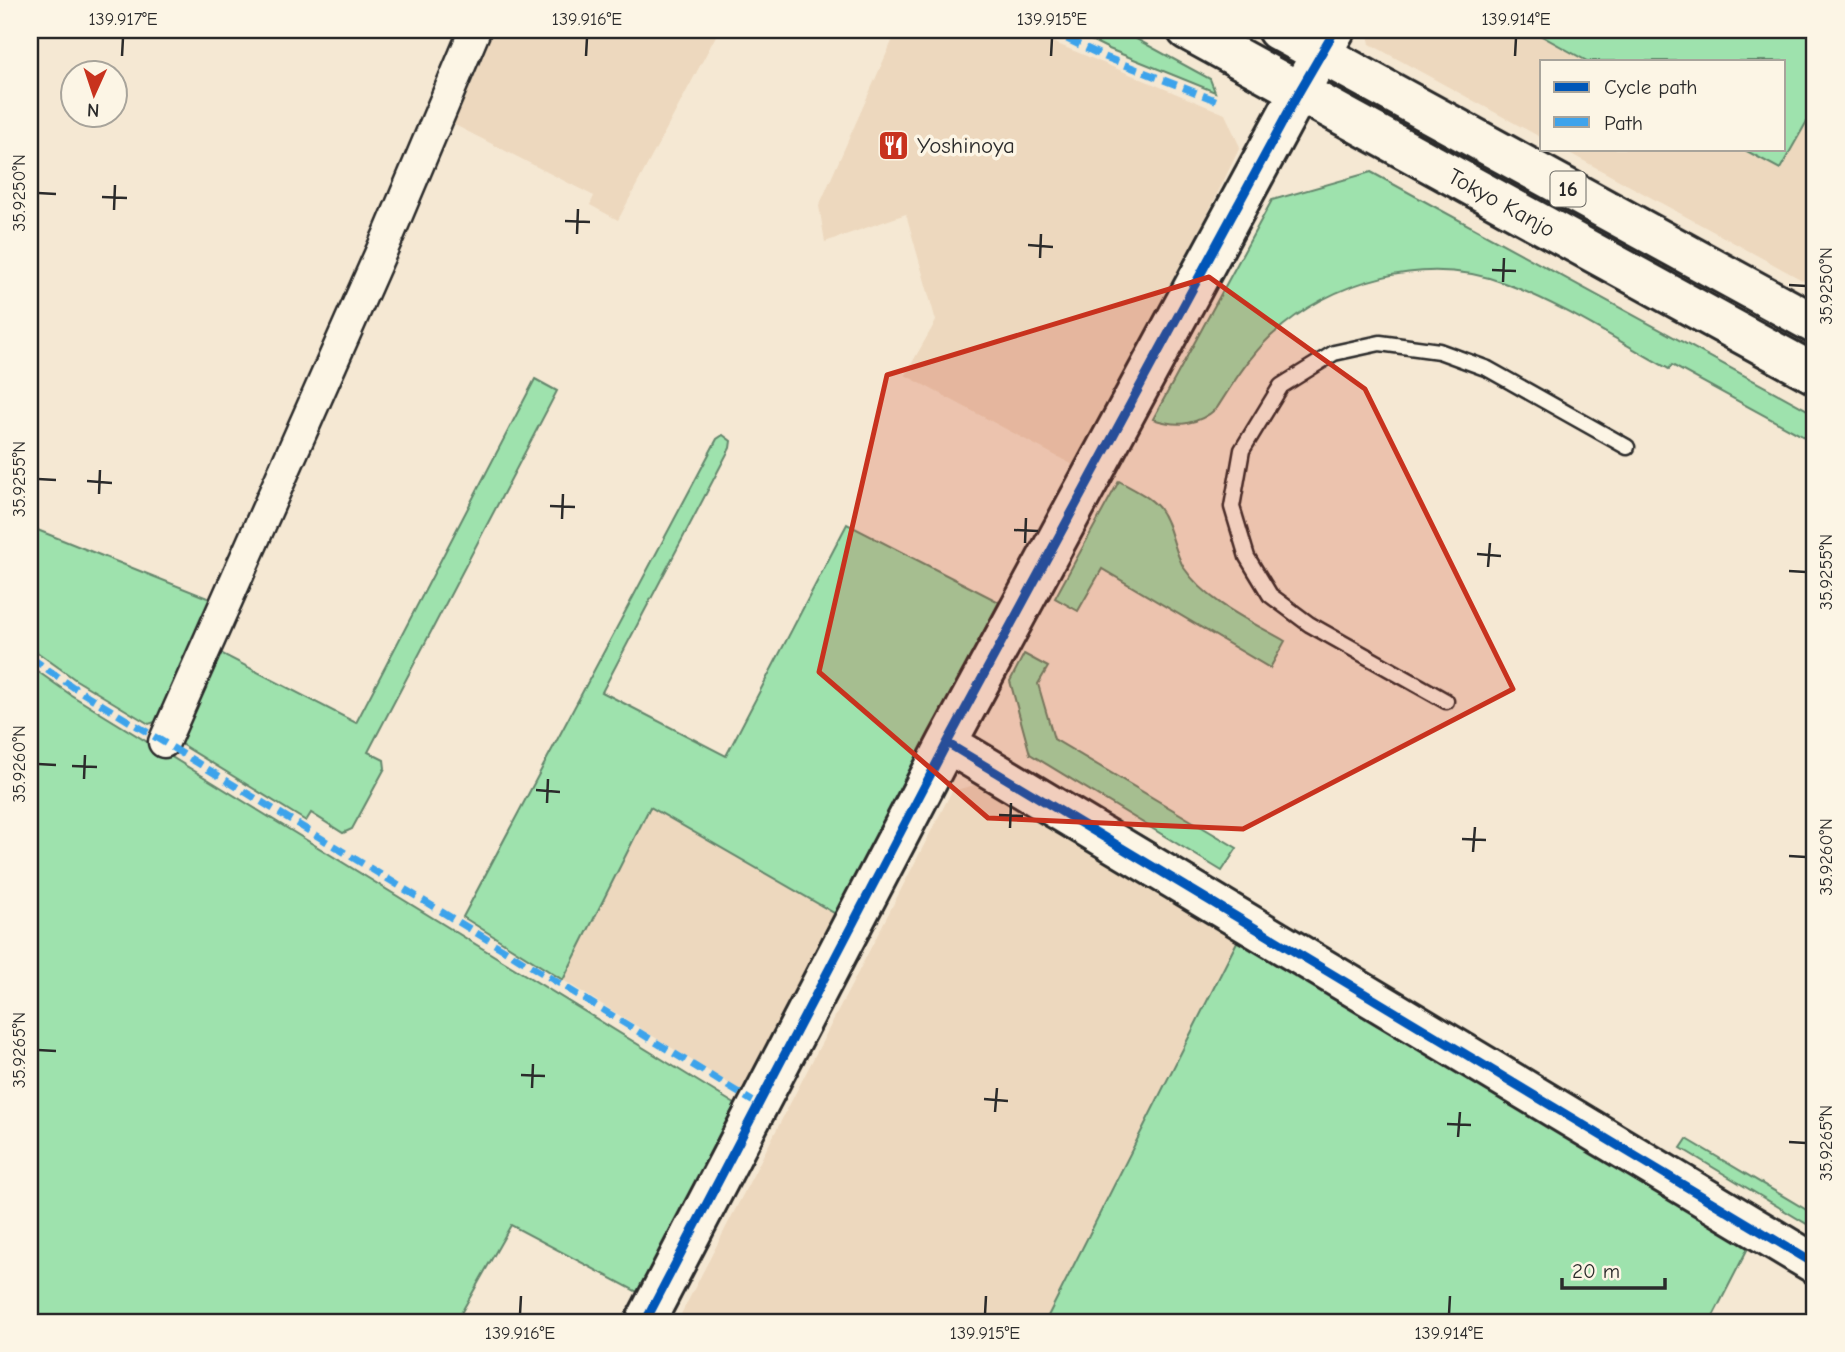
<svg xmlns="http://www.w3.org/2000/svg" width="1845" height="1352" font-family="'Comic Neue',sans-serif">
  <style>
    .built { fill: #edd8be }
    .green { fill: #9ee2ad; stroke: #64866c; stroke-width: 2 }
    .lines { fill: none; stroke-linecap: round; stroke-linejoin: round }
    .lane-casing { stroke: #2b2b2b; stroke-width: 19 }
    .street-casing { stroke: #2b2b2b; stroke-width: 35 }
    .secondary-casing { stroke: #2b2b2b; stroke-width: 44 }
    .highway-casing { stroke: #2b2b2b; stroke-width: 44 }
    .lane { stroke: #fcf5e5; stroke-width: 14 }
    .street { stroke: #fcf5e5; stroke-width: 30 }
    .secondary { stroke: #fcf5e5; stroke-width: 38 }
    .highway { stroke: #fcf5e5; stroke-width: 38 }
    .quiet { stroke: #3ea3eb; stroke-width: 7; stroke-dasharray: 14 7; stroke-linecap: butt }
    .cycleway-casing { stroke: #fcf5e5; stroke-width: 13 }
    .cycleway { stroke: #0057b8; stroke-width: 9 }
    .marked { fill: #c8321e; fill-opacity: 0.2; stroke: #c8321e; stroke-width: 5; stroke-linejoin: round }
    .ticks { fill: none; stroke: #2b2b2b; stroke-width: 2.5 }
    .labels { text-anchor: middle; stroke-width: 7; stroke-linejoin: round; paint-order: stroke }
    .shield { fill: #fcf5e5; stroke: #6a6863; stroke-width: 2 }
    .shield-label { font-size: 21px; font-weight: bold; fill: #2b2b2b }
    .poi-label { font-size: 23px; fill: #2b2b2b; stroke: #fcf5e5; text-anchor: start }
    .street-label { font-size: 23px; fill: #2b2b2b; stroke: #fcf5e5 }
    .neatline { fill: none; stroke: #2b2b2b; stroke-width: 2.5 }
    .ticks-label { font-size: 18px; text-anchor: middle; fill: #2b2b2b }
  </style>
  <rect width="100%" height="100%" fill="#f5e8d3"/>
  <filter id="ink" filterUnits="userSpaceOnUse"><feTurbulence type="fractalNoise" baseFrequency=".0143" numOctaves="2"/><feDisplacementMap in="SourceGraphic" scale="14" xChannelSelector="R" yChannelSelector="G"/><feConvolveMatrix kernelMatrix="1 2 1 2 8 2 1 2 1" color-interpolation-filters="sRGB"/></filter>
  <g filter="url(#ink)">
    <path class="built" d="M485,30h234l-101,190 -28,-15 4,-9 -147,-75z
      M897,30h127l201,84 15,33 -75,155 -92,163 -168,-90 31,-54 -30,-107 -81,28 -6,-36z
      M1367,30h448v257l-253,-138h222v-88h-242v77l-172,-94z
      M986,782l254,154 -195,386h-368l275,-531z
      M650,807l186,107 -92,179 -181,-113z"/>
    <path class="green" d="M1071,30h49l90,49 5,13 -106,-43z
      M1531,30h284v77l-35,62 -37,-20h41v-88h-197z
      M1371,172l444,242v29l-143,-78 -3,4c-53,-29 -107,-65 -165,-86 -79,-29 -172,-3 -233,53 -22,21 -38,47 -54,72 -20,18 -41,19 -64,11l119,-219z
      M535,379l22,12 -189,361 16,8 1,8 -33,61 -9,4 -32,-20 -5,8 -125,-77 -4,-15 38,-79 141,73z
      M723,435l8,6 -1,7 -128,244 124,64 121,-232 152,78 -163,312 -186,-107 -87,173 -100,-63 254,-478z
      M1119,481c14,8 30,15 40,27 13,17 14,42 25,60 23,34 66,53 101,73l-15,27 -168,-99 -24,42 -23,-13z
      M30,527l190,76 -56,116 -15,5 -73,-44 -46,-33z
      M1024,654l24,13 -10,17 16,55 183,109 -15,23 -192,-117 -20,-73z
      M30,666l41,29 667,411 -99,187 -128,-68 -55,97h-426z
      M1240,936l509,310 -39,76h-665z
      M1687,1139l128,76v14l-134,-81z"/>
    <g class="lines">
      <defs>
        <path id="lane" d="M1446,701l-137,-77 -39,-29 -23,-38 -15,-50 10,-57 39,-64 53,-33 46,-10 59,8 49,18 139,78"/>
        <path id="street" d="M164,742l225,-508 86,-204"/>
        <path id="secondary" d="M947,743l868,521
          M645,1322l302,-579 352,-651 36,-62"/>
        <g id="highway">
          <path id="s1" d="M1187,30l628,344"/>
          <path d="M1277,30l538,294"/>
        </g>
      </defs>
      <use href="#lane" class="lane-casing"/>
      <use href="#street" class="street-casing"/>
      <use href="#secondary" class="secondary-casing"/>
      <use href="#highway" class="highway-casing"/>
      <use href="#lane" class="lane"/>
      <use href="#street" class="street"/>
      <use href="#secondary" class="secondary"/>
      <use href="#highway" class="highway"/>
      <path class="quiet" d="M1048,30l57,27 115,45
        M30,657l43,30 684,417"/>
      <defs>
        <path id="cycleway" d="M947,743l868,521
          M645,1322l302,-579 352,-651 36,-62"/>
      </defs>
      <use href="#cycleway" class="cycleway-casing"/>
      <use href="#cycleway" class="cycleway"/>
    </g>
  </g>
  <path class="marked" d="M1209,277l156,112 148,300 -270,140 -255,-11 -169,-146 68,-297z"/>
  <path class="ticks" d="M122,56l1,-18M586,56l1,-18M1051,56l1,-18M1515,56l1,-18M38,193l18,1M102,197l25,1M114,210l1,-25M565,221l25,1M577,234l1,-25M1028,245l25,2M1040,258l1,-24M1492,270l24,1M1503,282l1,-24M1789,285l17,1M38,479l18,1M87,481l25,2M99,494l1,-24M550,506l25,1M562,519l1,-25M1014,530l24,1M1025,543l1,-25M1477,554l24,2M1488,567l2,-24M1789,571l17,1M38,764l18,1M72,766l25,1M84,779l1,-24M536,790l24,2M547,803l1,-24M999,815l24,1M1010,828l1,-25M1462,839l24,1M1473,852l2,-25M1789,856l17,1M38,1050l18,1M521,1075l24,1M532,1088l1,-24M984,1099l24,2M995,1112l2,-24M1447,1124l24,1M1458,1137l2,-25M1789,1142l17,1M520,1314l1,-18M985,1314l1,-18M1449,1314l1,-18"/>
  <defs>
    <symbol id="restaurant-square" viewBox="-11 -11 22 22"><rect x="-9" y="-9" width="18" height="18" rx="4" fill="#c8321e" stroke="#fcf5e5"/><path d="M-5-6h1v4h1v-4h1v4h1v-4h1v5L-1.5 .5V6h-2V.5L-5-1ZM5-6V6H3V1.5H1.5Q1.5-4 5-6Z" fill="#fff"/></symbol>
  </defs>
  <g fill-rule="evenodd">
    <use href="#restaurant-square" x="876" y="128" width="35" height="35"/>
  </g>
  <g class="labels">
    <rect class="shield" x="1550.5" y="171.5" width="35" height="35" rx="5"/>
    <g class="shield-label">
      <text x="1568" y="196">16</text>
    </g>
    <g class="poi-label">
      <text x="917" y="153">Yoshinoya</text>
    </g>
    <g class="street-label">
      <text dy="8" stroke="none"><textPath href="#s1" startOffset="359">Tokyo Kanjo</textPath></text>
    </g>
  </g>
  <rect width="1845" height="1352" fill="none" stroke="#fcf5e5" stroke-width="77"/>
  <rect x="1540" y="60" width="245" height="91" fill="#fcf5e5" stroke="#a8a49b" stroke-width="2"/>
  <rect x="1554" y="82" width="35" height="10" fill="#0057b8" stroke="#a8a49b" stroke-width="2"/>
  <text x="1604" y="94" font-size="21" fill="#2b2b2b">Cycle path</text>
  <rect x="1554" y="117" width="35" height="10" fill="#3ea3eb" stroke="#a8a49b" stroke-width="2"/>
  <text x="1604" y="130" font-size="21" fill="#2b2b2b">Path</text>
  <g transform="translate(94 94) rotate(183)"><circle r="33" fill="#fcf5e5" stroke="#a8a49b" stroke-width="2"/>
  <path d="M0-5L12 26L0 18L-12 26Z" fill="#c8321e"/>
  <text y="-10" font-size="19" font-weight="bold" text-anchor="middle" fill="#2b2b2b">N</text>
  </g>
  <path d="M1562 1278v10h103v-10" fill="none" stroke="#2b2b2b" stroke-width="3.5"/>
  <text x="1572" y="1278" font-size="21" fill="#2b2b2b" stroke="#fcf5e5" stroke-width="5" paint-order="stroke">20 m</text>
  <rect x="38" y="38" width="1768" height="1276" class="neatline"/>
  <g class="ticks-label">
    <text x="123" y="25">139.917°E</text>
    <text x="587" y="25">139.916°E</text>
    <text x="1052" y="25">139.915°E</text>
    <text x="1516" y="25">139.914°E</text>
    <text transform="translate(19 193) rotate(-90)" y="6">35.9250°N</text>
    <text transform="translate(1826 286) rotate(-90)" y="6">35.9250°N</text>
    <text transform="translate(19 479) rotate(-90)" y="6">35.9255°N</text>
    <text transform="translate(1826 572) rotate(-90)" y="6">35.9255°N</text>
    <text transform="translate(19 764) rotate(-90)" y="6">35.9260°N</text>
    <text transform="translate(1826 857) rotate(-90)" y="6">35.9260°N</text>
    <text transform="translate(19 1050) rotate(-90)" y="6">35.9265°N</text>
    <text transform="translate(1826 1143) rotate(-90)" y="6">35.9265°N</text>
    <text x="520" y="1339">139.916°E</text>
    <text x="985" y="1339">139.915°E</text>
    <text x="1449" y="1339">139.914°E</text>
  </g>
</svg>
